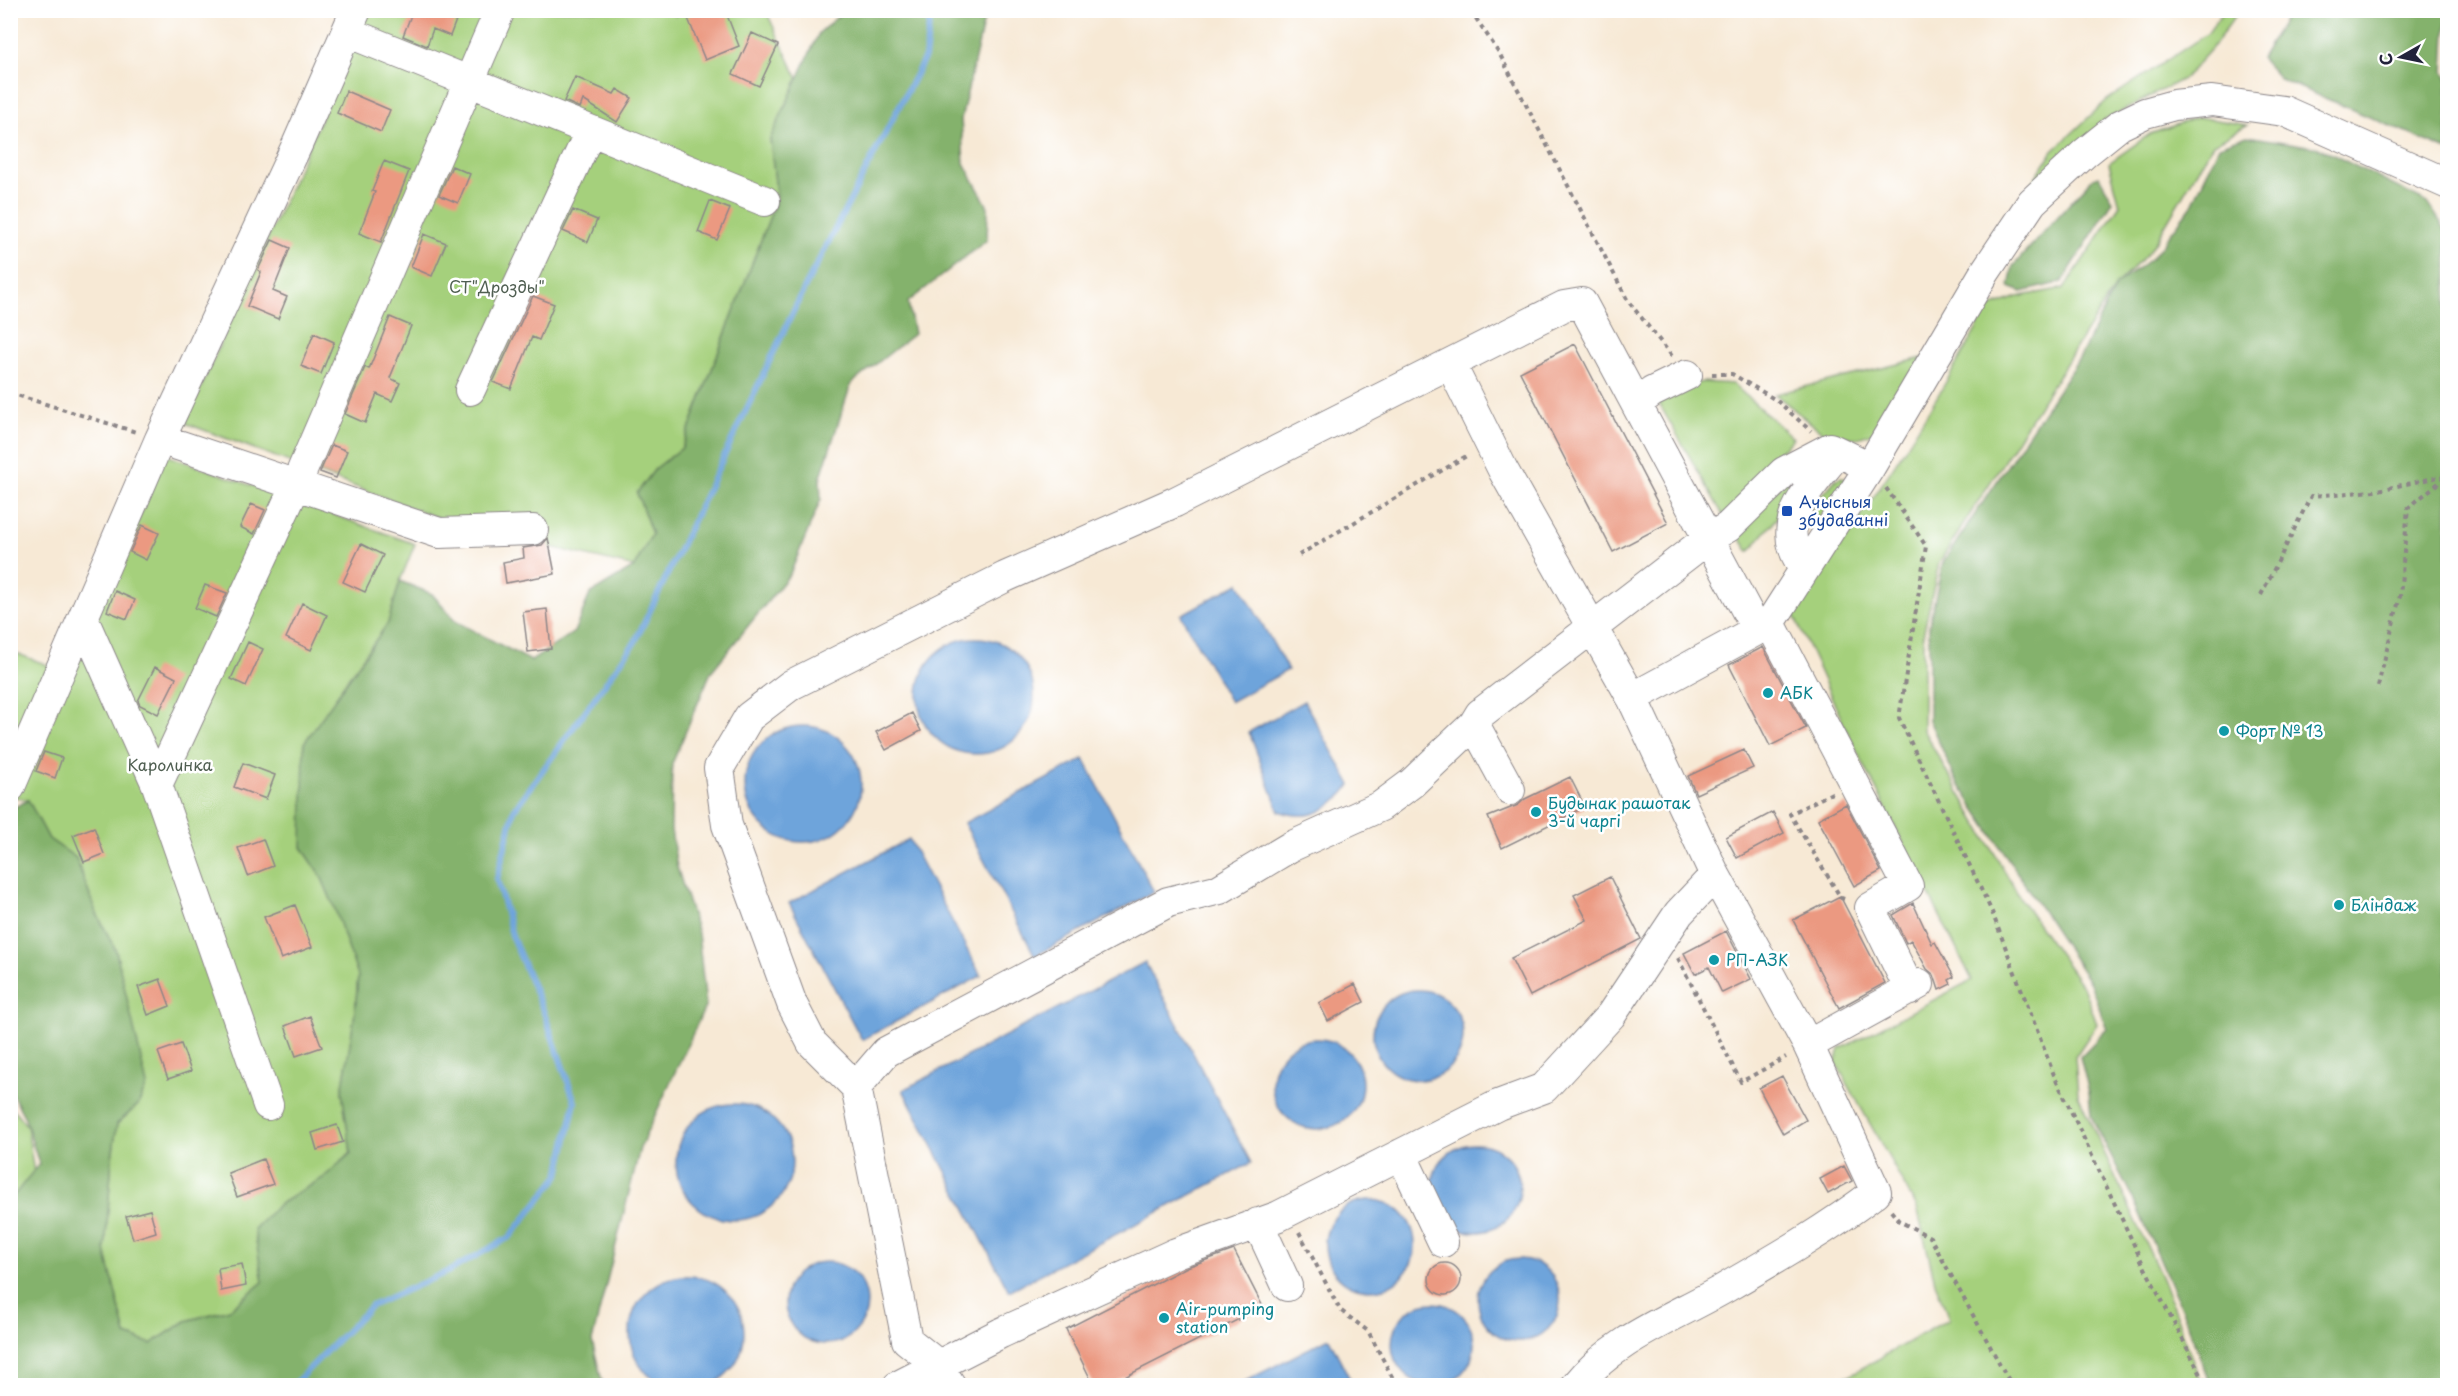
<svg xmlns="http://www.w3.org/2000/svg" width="2458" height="1396" font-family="'Playpen Sans',sans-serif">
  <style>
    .green { fill: #a5d07c; stroke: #64795c; stroke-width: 1.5 }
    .forest { fill: #84b26c; stroke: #536a54; stroke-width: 1.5 }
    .water { fill: #6ea4db; stroke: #48638b; stroke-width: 1.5 }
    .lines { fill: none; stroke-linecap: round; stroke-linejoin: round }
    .stream { stroke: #6ea4db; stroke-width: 6 }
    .building { fill: #eb9981 }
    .minor-casing { stroke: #8c8688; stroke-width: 32 }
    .path { stroke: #8c8688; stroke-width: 4; stroke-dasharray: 4.5 4.5; stroke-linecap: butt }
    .minor { stroke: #fff; stroke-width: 30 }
    .transit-dot { fill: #1a4fb4; stroke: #fff; stroke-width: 2 }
    .culture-dot { fill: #0f9aa8; stroke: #fff; stroke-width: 2 }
    .labels { text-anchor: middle; stroke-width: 5; stroke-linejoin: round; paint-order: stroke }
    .park-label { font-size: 16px; fill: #505f52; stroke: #fff }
    .transit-label { font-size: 16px; fill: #164399; stroke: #fff; text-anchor: start }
    .culture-label { font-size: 16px; fill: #0d838f; stroke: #fff; text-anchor: start }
  </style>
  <rect width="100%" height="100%" fill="#fff"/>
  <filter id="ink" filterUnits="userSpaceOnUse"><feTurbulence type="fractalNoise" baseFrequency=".0167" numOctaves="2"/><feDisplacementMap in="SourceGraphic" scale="12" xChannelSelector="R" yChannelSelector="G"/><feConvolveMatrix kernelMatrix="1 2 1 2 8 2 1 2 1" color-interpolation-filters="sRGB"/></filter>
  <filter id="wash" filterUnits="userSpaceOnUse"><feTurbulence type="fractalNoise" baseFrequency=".008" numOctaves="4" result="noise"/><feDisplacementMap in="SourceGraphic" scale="24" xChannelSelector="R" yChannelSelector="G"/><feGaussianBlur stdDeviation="1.35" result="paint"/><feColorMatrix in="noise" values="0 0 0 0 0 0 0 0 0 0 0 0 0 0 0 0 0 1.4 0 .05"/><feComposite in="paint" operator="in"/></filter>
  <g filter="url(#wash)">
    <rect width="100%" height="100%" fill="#f7e9d5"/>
    <path class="green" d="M673,10l2,6 8,-5h83l32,68 -28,60 7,59 -95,250 -27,21 -18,24 15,41 -18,33 -179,-43 -270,-101 184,-412z
      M2223,11h16l-27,37 -27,30 -80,42 -105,110 53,-79 54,-51 101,-67z
      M2198,117l49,8 -34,19 -63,107 -34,34 -177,278 -16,72v95l99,171 61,86 14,37 -22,33 3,38 85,186 39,104h-370l117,-66 -14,-37 -18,-74 -81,-145 4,-14 132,-69 -125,-249 -54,-118c71,-98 137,-198 195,-305l29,-11 47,-9 56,-83 -11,-42 41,-29z
      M1923,358l-44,73 -21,7 -31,-2 -52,-42z
      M1702,382l31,2 60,54 -69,79 -67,-117 7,-6z
      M166,455l249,89 -15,37 -12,42 -47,65 -39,159 19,29 14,33 23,67 -3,37 -13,79 9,61 -28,25 -45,27 -15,77 -33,27 -44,12 -35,23 -25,-9 -21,-85 7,-92 5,-34 21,-19 8,-21 -30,-133 -21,-41 -19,-52 -27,-19 -21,-39 -17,-4 -1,-145 62,23z
      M1822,463l-73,89 -13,-20 52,-55z
      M1842,477l5,2 -28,40 -5,-4 -1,-9 23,-27z
      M11,1106l16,20 7,47 -23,43z"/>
    <path class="forest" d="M2290,10l157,1 -3,61 4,6 -1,72 -167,-71 -19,-21z
      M844,11h142l-25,108 3,44 24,44 -1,33 -79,62 6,32 -63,50 -31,95 1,20 -31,75 -79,98 -39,92 -1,66 6,37 21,66 8,72 -66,143 -48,193 11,44 -592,1v-187l28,-35 -14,-46 -14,-26v-283l17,-9 21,39 27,19 19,52 21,41 31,134 -9,20 -21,19 -5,34 -7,92 21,85 25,9 35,-23 44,-12 33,-27 -9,-53 24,-24 45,-27 28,-25 -9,-61 13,-79 3,-37 -23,-67 -14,-33 -19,-29 2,-104 84,-120 12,-42 32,13 23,27 76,40 43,-29 16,-38 44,-27 18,-33 -15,-41 18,-24 27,-21 95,-250 -7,-59 49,-106z
      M2247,136l73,12 108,55 19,29v1153h-237l-25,-68 -50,-114 -44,-87 -2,-24 -9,-35 27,-28 -17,-46 -134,-203 -27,-60v-95l14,-63 137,-205 36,-72 37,-28 39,-52 27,-59z
      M2099,176l14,25 -51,81 -40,10 -13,-5 4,-21 80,-88z"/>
    <path class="water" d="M1239,583l49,87 -58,32 -49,-87z
      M918 696a58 58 0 1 1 116 0a58 58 0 1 1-116 0Z
      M1304,701l47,84c-20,24 -40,38 -72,26l-30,-79z
      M745 784a58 58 0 1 1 116 0a58 58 0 1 1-116 0Z
      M1084,759l70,133 -119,64 -71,-133z
      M909,839l72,137 -119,64 -73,-137z
      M1145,962l106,201 -242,128 -106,-201z
      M1373 1035a45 45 0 1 1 90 0a45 45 0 1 1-90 0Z
      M1272 1084a45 45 0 1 1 90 0a45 45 0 1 1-90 0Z
      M676 1162a58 58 0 1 1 116 0a58 58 0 1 1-116 0Z
      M1432 1188a44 44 0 1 1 88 0a44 44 0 1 1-88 0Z
      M1325 1245a45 45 0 1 1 90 0a45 45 0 1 1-90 0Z
      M1478 1300a41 41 0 1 1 82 0a41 41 0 1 1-82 0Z
      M785 1303a41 41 0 1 1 82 0a41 41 0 1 1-82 0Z
      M630 1333a57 57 0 1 1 114 0a57 57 0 1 1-114 0Z
      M1392 1344a41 41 0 1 1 82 0a41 41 0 1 1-82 0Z
      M1329,1338l24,47h-115z"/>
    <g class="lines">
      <path class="stream" d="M292,1386l79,-80 78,-35 61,-34 49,-62 16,-73 -32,-92 -30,-71 -16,-60 17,-69 121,-168 171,-357 119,-228 6,-47"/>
    </g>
    <g id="blocks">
      <path class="building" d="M413,10h33l12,5 -8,21 -17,-7 -6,17 -24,-10z
        M701,10h24l14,36 -34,14 -18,-44z
        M752,33l26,12 -19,41 -26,-12z
        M575,77l39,17 3,-5 15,9 -15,24 -34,-22 -3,8 -16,-7z
        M346,91l44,19 -9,22 -44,-19z
        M384,161l25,10 -28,71 -22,-9 16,-41 -3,-1z
        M452,166l18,8 -12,29 -19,-8z
        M710,201l20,8 -13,31 -19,-8z
        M573,210l24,10 -9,22 -25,-11z
        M424,234l22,9 -14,33 -21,-9z
        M272,240l18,8 -17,43 14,6 -9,22 -31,-13 14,-34 -3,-2z
        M533,296l21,8 -15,36 -7,-3 -21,52 -18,-7z
        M390,317l21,9 -21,52 10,5 -8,18 -15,-7 -12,29 -20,-9 20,-47 4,2z
        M314,333l20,9 -13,32 -20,-8z
        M1575,344l93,179 -55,29 -93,-180z
        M332,445l15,6 -11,27 -16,-6z
        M251,504l14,6 -11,24 -14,-7z
        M142,525l17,8 -13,27 -16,-8z
        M548,538l7,36 -49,9 -3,-21 21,-4 -1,-10 19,-3z
        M361,544l22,11 -18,37 -22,-10z
        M205,585l22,8 -11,24 -21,-9z
        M115,591l20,9 -8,19 -20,-8z
        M302,603l25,12 -16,35 -25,-12z
        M547,609l4,40 -23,3 -5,-40z
        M248,642l15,7 -17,37 -15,-7z
        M1763,647l43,81 -36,18 -41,-81z
        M155,667l21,11 -18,36 -18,-9 -2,-4z
        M912,713l9,18 -35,19 -10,-18z
        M1744,750l9,18 -57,26 -8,-18z
        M44,752l18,6 -7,20 -19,-7z
        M243,763l32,12 -9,24 -32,-12z
        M1570,777l15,30 -83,41 -14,-31 30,-12 7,-6z
        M1846,804l35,67 -27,15 -36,-67z
        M1773,812l11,21 -47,25 -11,-21z
        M94,827l10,27 -20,8 -11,-27z
        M263,839l10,27 -25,10 -10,-28z
        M1610,877l31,62 -111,57 -19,-38 76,-38 -13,-25z
        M1840,896l45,87 -46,25 -46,-88z
        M1913,903l19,41 3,-2 19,35 -5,3 2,4 -12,6 -5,-15 -7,-6 -16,-29 -5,3 -13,-28z
        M295,905l17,42 -31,12 -17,-42z
        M1726,931l25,48 -29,14 -13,-26 -14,7 -11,-21z
        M160,979l10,27 -22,9 -10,-28z
        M1355,984l9,18 -36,19 -9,-18z
        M310,1016l12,31 -26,9 -11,-30z
        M181,1044l10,27 -23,8 -10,-27z
        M1782,1076l24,44 -23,14 -24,-46z
        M337,1125l6,17 -26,8 -5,-17z
        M263,1159l10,25 -36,13 -9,-24z
        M1844,1166l8,15 -24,13 -8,-15z
        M150,1210l6,22 -23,7 -7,-23z
        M1234,1250l29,57 -156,79h-13l-28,-57 121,-62z
        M1429 1279a16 16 0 1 1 32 0a16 16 0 1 1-32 0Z
        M242,1264l4,22 -25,5 -3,-23z"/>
    </g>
  </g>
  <g filter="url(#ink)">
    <use href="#blocks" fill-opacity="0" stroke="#8c8688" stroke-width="1.5"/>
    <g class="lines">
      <defs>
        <path id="minor" d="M347,32l418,169
          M1451,365l52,105 129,228 83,177 93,170 68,147c-47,36 -99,66 -151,96 -50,29 -112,51 -149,98
          M470,390l120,-258
          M1636,404l16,-12 35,-17
          M160,439l279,94 94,-3
          M1804,567c-34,-44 8,-80 34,-115
          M84,621l73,164 111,320
          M1770,623l138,263 -38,22 40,82
          M1632,698l138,-75 100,-156 115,-195 47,-70 53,-49 35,-28 25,-12 29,-8 38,-4 72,10 164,73
          M157,785l138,-298 205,-477
          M10,787l150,-348 137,-294 59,-135
          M1510,790l-36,-66 6,-10 226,-174 22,-13 56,-55 46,-24 40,19
          M1808,1045l111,-61
          M856,1087l30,-35 282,-150 52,-13 70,-42 91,-41 31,-23 62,-59
          M1401,1154l42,88
          M1258,1223l29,63
          M898,1386l103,-53 175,-80 103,-37 219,-111 46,-17 67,-73 68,-102 36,-38
          M951,1386l-14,-22 -30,-24 -51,-253 -44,-44 -20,-39 -65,-179 -8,-57 30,-51 42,-32 214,-108 170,-75 389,-196 18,-3 175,327"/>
      </defs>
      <use href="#minor" class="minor-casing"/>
      <path class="path" d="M1460,10l15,7 23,34 130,250 44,55
        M1712,374h20l44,26 35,31
        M10,393l126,39
        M1886,488l40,58 -27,172 93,194 62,163 90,191 63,120
        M1299,555l169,-100
        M2261,595l50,-99 63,-5 74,-16
        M2378,686l22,-90 8,-88 39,-32
        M1832,793l-42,21 51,84 7,2
        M1678,958l63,124 45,-25
        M1891,1211l8,10 31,16 82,149
        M1299,1232l41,78 28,21 29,55"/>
      <use href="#minor" class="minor"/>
    </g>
  </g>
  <rect class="transit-dot" x="1781" y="505" width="12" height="12" rx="3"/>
  <g class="culture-dot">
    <circle cx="1768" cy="693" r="6"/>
    <circle cx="2224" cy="731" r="6"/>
    <circle cx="1536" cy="812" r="6"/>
    <circle cx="2339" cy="905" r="6"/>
    <circle cx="1714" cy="960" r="6"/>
    <circle cx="1164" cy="1318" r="6"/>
  </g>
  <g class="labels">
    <g class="park-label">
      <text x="497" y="293">СТ"Дрозды"</text>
      <text x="170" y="771">Каролинка</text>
    </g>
    <g class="transit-label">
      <text x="1799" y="508">Ачысныя<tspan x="1799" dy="18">збудаванні</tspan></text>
    </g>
    <g class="culture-label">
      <text x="1780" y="699">АБК</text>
      <text x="2236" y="737">Форт № 13</text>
      <text x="1548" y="809">Будынак рашотак<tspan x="1548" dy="18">3-й чаргі</tspan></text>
      <text x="2351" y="911">Бліндаж</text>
      <text x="1726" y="966">РП-АЗК</text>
      <text x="1176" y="1315">Air-pumping<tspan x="1176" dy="18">station</tspan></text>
    </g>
  </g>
  <rect width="2458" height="1396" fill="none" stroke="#fff" stroke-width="36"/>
  <g transform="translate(2401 57) rotate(261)" stroke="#ffffff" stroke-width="4.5" paint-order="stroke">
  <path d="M0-4.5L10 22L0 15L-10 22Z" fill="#22223b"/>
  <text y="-9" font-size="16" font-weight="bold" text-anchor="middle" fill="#22223b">С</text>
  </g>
</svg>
